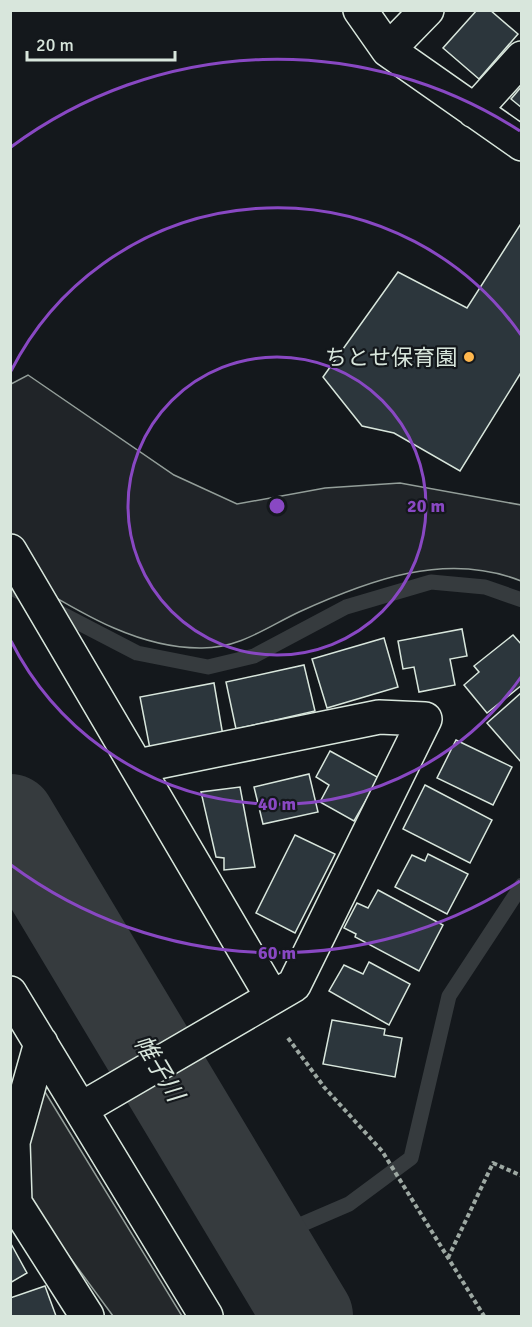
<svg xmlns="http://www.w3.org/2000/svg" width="532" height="1327" font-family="Signika,'Noto Sans JP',sans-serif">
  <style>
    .green { fill: #202428; stroke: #939e99; stroke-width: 1.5 }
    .parking { fill: #24282b; stroke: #939e99; stroke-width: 1.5 }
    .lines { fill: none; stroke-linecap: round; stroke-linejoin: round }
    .stream { stroke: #363b3e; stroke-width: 15 }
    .river { stroke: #363b3e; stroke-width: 90 }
    .building { fill: #2c363c; stroke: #d8e6dc; stroke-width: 1.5 }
    .minor-casing { stroke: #d8e6dc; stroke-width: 36 }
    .path { stroke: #9da8a2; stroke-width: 4; stroke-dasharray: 4.5 3; stroke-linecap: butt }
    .minor { stroke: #14181c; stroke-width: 33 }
    .ring { fill: none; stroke: #8948c3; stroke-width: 3 }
    .poi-dot { fill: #ffb74d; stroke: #14181c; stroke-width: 2 }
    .labels { text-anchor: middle; stroke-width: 4.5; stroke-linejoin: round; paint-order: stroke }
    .poi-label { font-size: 22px; fill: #d8e6dc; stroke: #14181c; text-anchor: end }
    .water-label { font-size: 24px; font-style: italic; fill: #d8e6dc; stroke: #14181c }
    .centre { fill: #8948c3; stroke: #14181c; stroke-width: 3 }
    .ring-label { font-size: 18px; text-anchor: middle; font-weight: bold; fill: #8948c3; stroke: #14181c; stroke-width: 4.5; stroke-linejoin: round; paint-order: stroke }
  </style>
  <rect width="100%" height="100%" fill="#14181c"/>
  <path class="green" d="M28,375l146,100 63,29 88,-16 75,-5 121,22v76c-75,-30 -152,-1 -222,31 -32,15 -59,36 -97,36 -70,1 -133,-43 -191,-77v-187z"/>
  <path class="parking" d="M42,1087l140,229h-69l-86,-117 -5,-55z"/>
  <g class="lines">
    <path class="stream" d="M10,587l127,66 71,14 46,-11 92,-49 85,-25 54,5 37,13
      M10,830l4,-3
      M263,1241l86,-37 62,-46 38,-162 73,-111"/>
    <path class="river" d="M10,819l298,497"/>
  </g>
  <path class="building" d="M477,10h13l28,24 -39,45 -36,-31z
    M522,86v22l-11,-9z
    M522,222v149l-62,100 -66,-38 -32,-7 -39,-49 75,-105 69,36z
    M462,629l5,27 -17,3 5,26 -36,7 -5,-25 -11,2 -5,-28z
    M513,635l9,10v40l-35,28 -23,-28 15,-13 -5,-6z
    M384,638l14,49 -71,21 -15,-49z
    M304,665l11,46 -79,18 -10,-47z
    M214,683l9,53 -73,13 -10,-52z
    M522,692v69l-1,1 -34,-39z
    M456,740l56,27 -19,38 -56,-27z
    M330,751l49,27 -25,43 -34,-19 9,-17 -13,-8z
    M309,774l9,38 -55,12 -9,-37z
    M425,785l67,35 -22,43 -67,-34z
    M240,787l15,80 -31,3v-12l-8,-1 -15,-65z
    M295,835l40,19 -40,79 -39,-20z
    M428,854l40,20 -21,40 -52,-27 17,-32 13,6z
    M378,890l65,35 -24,46 -64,-34 1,-3 -12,-6 13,-25 11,5z
    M369,962l41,22 -21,41 -60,-34 15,-26 19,9z
    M332,1020l53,9 -1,6 18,3 -7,39 -72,-13z
    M10,1242l17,31 -17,10z
    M45,1286l11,30h-46v-18z"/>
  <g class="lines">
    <defs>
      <path id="minor" d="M360,10l28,40 134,94
        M388,50l39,-40
        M474,111l48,-53
        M10,551l262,446
        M10,993l196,323
        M41,1043l-28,99 2,61 72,113
        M81,1109l213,-124 131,-266 -46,-2 -241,49"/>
    </defs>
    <use href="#minor" class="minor-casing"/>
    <path class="path" d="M288,1038l36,49 58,64 102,165
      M448,1258l45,-95 29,13"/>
    <use href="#minor" class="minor"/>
  </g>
  <g class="ring">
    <circle cx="277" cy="506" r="149"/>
    <path d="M521 677A298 298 0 0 1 11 641M11 371A298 298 0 0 1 521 335"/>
    <path d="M520 881A447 447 0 0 1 11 865M11 147A447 447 0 0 1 520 131"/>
  </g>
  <circle class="poi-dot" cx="469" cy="357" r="6"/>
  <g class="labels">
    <g class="poi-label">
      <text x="457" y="365">ちとせ保育園</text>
    </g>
    <g class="water-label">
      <text transform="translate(159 1068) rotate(59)" y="8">帷子川</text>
    </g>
  </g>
  <circle cx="277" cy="506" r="9" class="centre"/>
  <g class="ring-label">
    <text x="426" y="512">20 m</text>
    <text x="277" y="810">40 m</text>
    <text x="277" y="959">60 m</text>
  </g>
  <rect width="532" height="1327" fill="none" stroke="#d8e6dc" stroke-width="24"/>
  <path d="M27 51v9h148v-9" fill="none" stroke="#d8e6dc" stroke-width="3"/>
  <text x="36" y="51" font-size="18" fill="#d8e6dc" stroke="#14181c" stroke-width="4.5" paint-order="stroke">20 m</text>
</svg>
